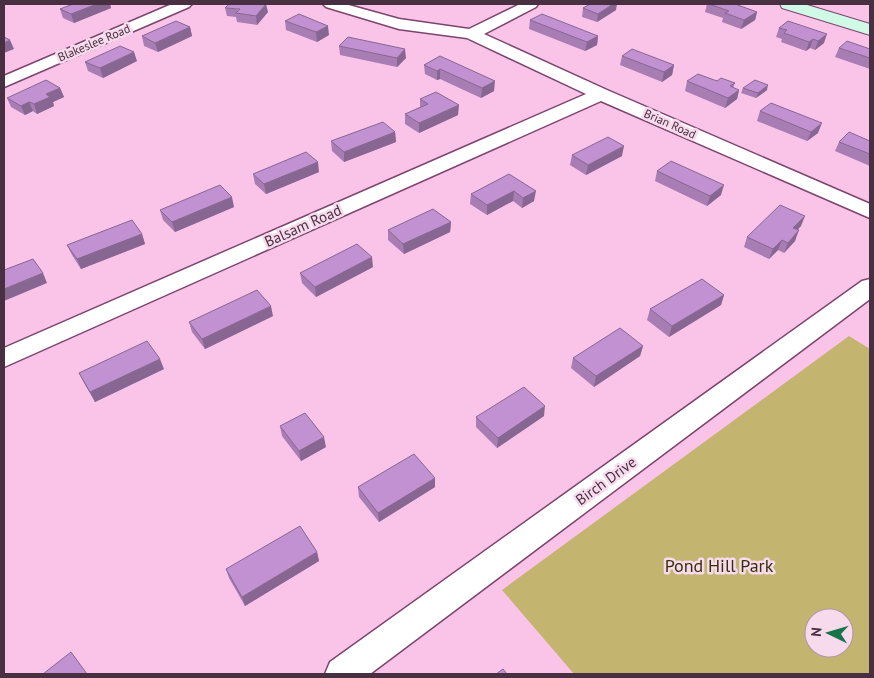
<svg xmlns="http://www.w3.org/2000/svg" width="874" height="678" font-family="'PT Sans',sans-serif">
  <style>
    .green { fill: #c3b570; fill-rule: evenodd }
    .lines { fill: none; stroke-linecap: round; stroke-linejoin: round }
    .street-casing { stroke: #7d446e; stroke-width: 3 }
    .secondary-casing { stroke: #7d446e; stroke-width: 2 }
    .street { fill: #fff; fill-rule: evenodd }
    .secondary { fill: #cffae5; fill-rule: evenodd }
    .wall { fill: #a77db4 }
    .shaded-wall { fill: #886692 }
    .building { fill: #c291d1; stroke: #886692 }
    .labels { text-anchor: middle; stroke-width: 5; stroke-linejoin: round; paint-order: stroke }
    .far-street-label { font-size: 12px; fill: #492f42; stroke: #f7dbed }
    .street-label { font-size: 15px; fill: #492f42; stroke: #f7dbed }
    .near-park-label { font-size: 18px; fill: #362f09; stroke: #f7dbed }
  </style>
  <rect width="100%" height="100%" fill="#fac4e9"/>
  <path class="green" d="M849,336l21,13v325h-296l-72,-84zM814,618h30v30h-30z"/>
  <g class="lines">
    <defs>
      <path id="street" d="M172,4h20l-3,3 -185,80v-11z
        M323,4h22l54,15 70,10 51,-25h18l-2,3 -52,27 123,56 263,114v14l-269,-117 -597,266v-19l582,-254 -119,-56 -68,-9 -73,-22z
        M870,279v20l-500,375h-45l5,-12 532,-381z"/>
      <path id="secondary" d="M780,4h24l66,20v11l-88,-27z"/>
    </defs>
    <use href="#street" class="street-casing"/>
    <use href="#secondary" class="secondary-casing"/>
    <use href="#street" class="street"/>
    <use href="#secondary" class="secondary"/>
  </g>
  <path class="wall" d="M70,4h40l1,4 -37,15 -11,-5 -3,-9 10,-4z
    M707,4h28l22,8 -2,8 -14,9 -19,-7 1,-4 -18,-6z
    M225,8l43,4 -11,13 -20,-3 -1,-5 -9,-1z
    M583,8l33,2 -19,12 -15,-5z
    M530,20l68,16 -1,9 -12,6 -56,-22z
    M285,21l44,14 -12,7 -31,-12z
    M788,21l36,22 -9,7 -5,-2 -4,3 -25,-9 1,-3 -6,-2 3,-9z
    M190,27l2,9 -34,16 -14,-6 -2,-10z
    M339,46l67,12 -9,9 -57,-12z
    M839,48l31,1v20l-35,-12z
    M440,56l54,35 -13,7 -41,-19 -3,1 -12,-6 -1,-9z
    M622,56l52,9 -2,10 -10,7 -42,-17z
    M137,61l-34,17 -15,-7 -3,-9z
    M687,81h30l18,2 -2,5 6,2 -2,9 -12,9 -40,-17z
    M60,88l4,9 -11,5 1,4 -17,8 -4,-3 -8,4 -14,-8 -4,-9z
    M743,88l24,2 -11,8 -15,-5z
    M420,99l38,16 -39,18 -14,-9v-10l15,-7z
    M760,111l58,22 -11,8 -50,-20z
    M395,132l1,10 -52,20 -12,-11 -1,-10z
    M870,141v25l-35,-15 4,-9z
    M572,155l50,1 -36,19 -16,-10z
    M657,171l64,24 -14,11 -52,-25z
    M319,172l-53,22 -11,-10 -2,-10z
    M509,174l25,27 -12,7 -9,-7 -26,14 -17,-11 1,-10z
    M234,207l-59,25 -12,-12 -3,-10z
    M451,222l-1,10 -46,22 -16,-14v-10z
    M801,226l-4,4 -2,11 -11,12 -6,-3 -9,9 -25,-12 3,-10z
    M142,234l3,10 -64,25 -9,-14 -5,-10z
    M373,267l-57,30 -14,-14 -2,-10z
    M724,295l-3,10 -52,32 -22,-17 3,-11z
    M273,316l-68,33 -13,-17 -3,-10z
    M643,346l-3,10 -46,31 -23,-19 2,-10z
    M164,369l-69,33 -11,-19 -5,-10z
    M544,416l-47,32 -21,-21v-10z
    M280,426l46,21 -25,14 -19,-25z
    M358,487h77l-56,35 -20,-25z
    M317,552l2,9 -74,45 -16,-28 -3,-9z"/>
  <path class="shaded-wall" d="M97,4h13l1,4 -37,15 -3,-9z
    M266,4l2,8 -11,13 -1,-9z
    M613,4h4l-1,6 -19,12 1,-8z
    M757,12l-2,8 -14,9 3,-9z
    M328,26l1,9 -12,7 -1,-10z
    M190,27l2,9 -34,16 -3,-9z
    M827,34l-3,9 -9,7 3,-9z
    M598,36l-1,9 -12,6 2,-9z
    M813,39l-3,9 -4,3 3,-9z
    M10,40l4,9 -10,4v-10z
    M405,49l1,9 -9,9v-9z
    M134,52l3,9 -34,17 -3,-10z
    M674,65l-2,10 -10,7 2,-10z
    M440,69v10l-3,1v-9z
    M495,81l-1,10 -13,7 1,-10z
    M768,85l-1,5 -11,8 2,-5z
    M60,88l4,9 -11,5 1,4 -17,8 -3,-10 12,-10z
    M739,90l-2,9 -12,9 3,-10z
    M29,102l4,9 -8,4 -4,-9z
    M459,105l-1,10 -39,18v-10z
    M822,123l-4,10 -11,8 4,-9z
    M395,132l1,10 -52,20v-10z
    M624,146l-2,10 -36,19 2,-10z
    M318,162l1,10 -53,22 -2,-10z
    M724,185l-3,10 -14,11 3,-10z
    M514,191l-1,10 -26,14v-10z
    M536,191l-2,10 -12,7 1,-10z
    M232,197l2,10 -59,25 -3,-10z
    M805,216l-4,10 -12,12 4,-10z
    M451,222l-1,10 -46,22 -1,-10z
    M799,230l-4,11 -11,12 4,-10z
    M142,234l3,10 -64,25 -4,-10z
    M782,240l-4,10 -9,9 4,-10z
    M372,257l1,10 -57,30 -1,-10z
    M43,273l4,10 -43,18v-12z
    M724,295l-3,10 -52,32 3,-11z
    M271,306l2,10 -68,33 -3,-10z
    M643,346l-3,10 -46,31 2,-11z
    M160,359l4,10 -69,33 -5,-10z
    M545,406l-1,10 -47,32 1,-10z
    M324,437l2,10 -25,14 -2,-10z
    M435,478v9l-56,35 -1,-9z
    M317,552l2,9 -74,45 -3,-9z"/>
  <path class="building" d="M73,4h24l-26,10 -11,-5z
    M229,4h37l-10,12 -20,-3 4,-4 -15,-1z
    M590,4h23l-15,10 -15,-6z
    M709,4h26l22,8 -13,8 -19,-7 4,-2z
    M299,14l29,12 -12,6 -31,-11z
    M542,14l56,22 -11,6 -57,-22z
    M176,21l14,6 -35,16 -13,-7z
    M788,21l39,13 -9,7 -5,-2 -4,3 -25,-9 3,-3 -8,-2z
    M4,37l6,3 -6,3z
    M348,37l57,12 -8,9 -58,-12z
    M847,41l23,8v9l-31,-10z
    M120,46l14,6 -34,16 -15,-6z
    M632,49l42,16 -10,7 -42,-16z
    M440,56l55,25 -13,7 -42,-19 -3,2 -13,-6z
    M698,74l19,7 4,-3 14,5 -5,3 9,4 -11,8 -41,-17z
    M46,80l14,8 -14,6 4,3 -16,7 -5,-2 -8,4 -14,-8z
    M755,80l13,5 -10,8 -15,-5z
    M436,92l23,13 -40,18 -14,-9 23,-10 -8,-5z
    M771,103l51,20 -11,9 -51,-21z
    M383,122l12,10 -51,20 -13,-11z
    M849,132l21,9v13l-31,-12z
    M608,137l16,9 -36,19 -16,-10z
    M306,152l12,10 -54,22 -11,-10z
    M671,161l53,24 -14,11 -53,-25z
    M509,174l27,17 -13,7 -9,-7 -27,14 -16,-11z
    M220,185l12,12 -60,25 -12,-12z
    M780,205l25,11 -12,12 6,2 -11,13 -6,-3 -9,9 -26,-12z
    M433,209l18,13 -48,22 -15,-14z
    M132,220l10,14 -65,25 -10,-14z
    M357,244l15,13 -57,30 -15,-14z
    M33,259l10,14 -39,16v-19z
    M702,279l22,16 -52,31 -22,-17z
    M257,290l14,16 -69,33 -13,-17z
    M620,328l23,18 -47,30 -23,-18z
    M147,341l13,18 -70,33 -11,-19z
    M524,387l21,19 -47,32 -22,-21z
    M305,413l19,24 -25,14 -19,-25z
    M414,454l21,24 -57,35 -20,-26z
    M300,526l17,26 -75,45 -16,-28z
    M71,652l16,22h-44z
    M503,669l4,5h-11z"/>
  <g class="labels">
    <g class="far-street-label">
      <text transform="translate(94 43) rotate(-23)" y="4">Blakeslee Road</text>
      <text transform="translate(670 124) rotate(24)" y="4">Brian Road</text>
    </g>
    <g class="street-label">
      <text transform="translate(303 226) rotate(-24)" y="5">Balsam Road</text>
      <text transform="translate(606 481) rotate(-36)" y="5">Birch Drive</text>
    </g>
    <g class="near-park-label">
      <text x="719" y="572">Pond Hill Park</text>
    </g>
  </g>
  <rect width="874" height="678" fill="none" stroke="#492f42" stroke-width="10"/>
  <g transform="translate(829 633) rotate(275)"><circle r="24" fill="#f7dbed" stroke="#b196a9"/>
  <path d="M0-4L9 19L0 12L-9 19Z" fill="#16744a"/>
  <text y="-8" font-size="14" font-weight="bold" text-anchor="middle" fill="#492f42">N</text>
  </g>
</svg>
